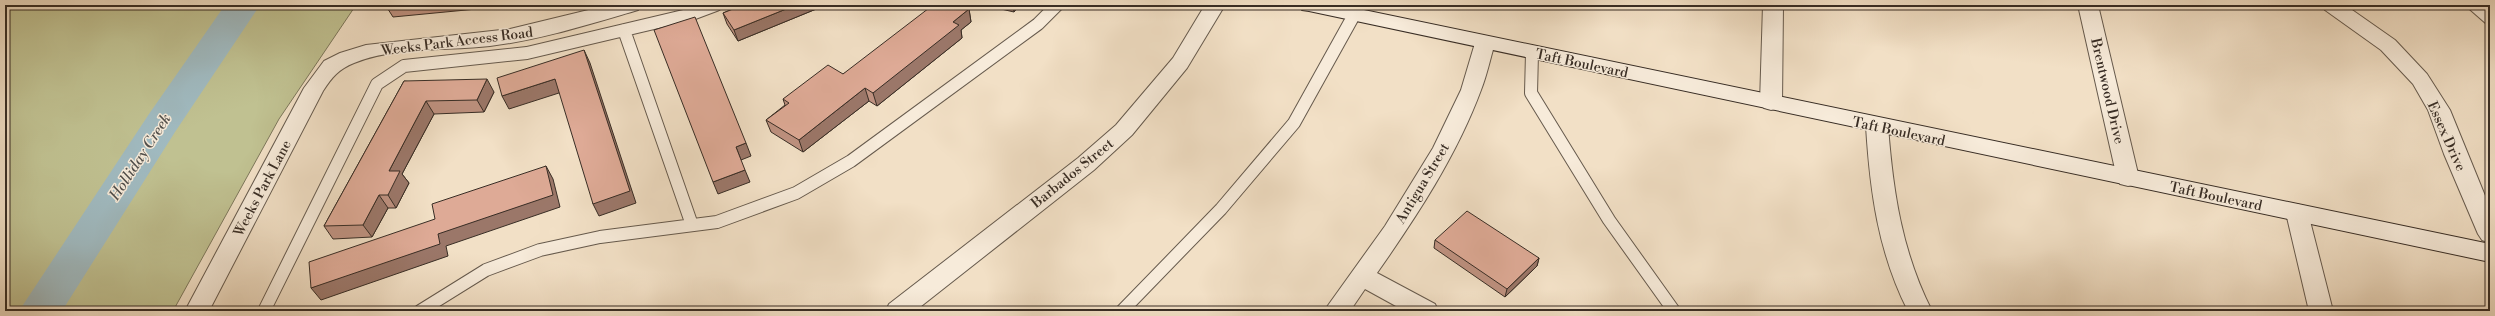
<svg xmlns="http://www.w3.org/2000/svg" width="2495" height="316" font-family="'Libre Bodoni',serif">
  <style>
    .green { fill: #c0c191; stroke: #7c775b }
    .lines { fill: none; stroke-linecap: round; stroke-linejoin: round }
    .river { fill: #a0bac0; fill-rule: evenodd }
    .lane-casing { stroke: #665a4d; stroke-width: 14 }
    .street-casing { stroke: #665a4d; stroke-width: 2 }
    .secondary-casing { stroke: #382d25; stroke-width: 2 }
    .lane { stroke: #f7ebda; stroke-width: 12 }
    .street { fill: #f7ebda; fill-rule: evenodd }
    .secondary { fill: #f7ebda; fill-rule: evenodd }
    .wall { fill: #bf9281; stroke: #382d25 }
    .shaded-wall { fill: #9b7769; stroke: #382d25 }
    .building { fill: #deaa96; stroke: #382d25 }
    .labels { text-anchor: middle; stroke-width: 3; stroke-linejoin: round; paint-order: stroke }
    .street-label { font-size: 14px; fill: #382d25; stroke: #f7ebda }
    .water-label { font-size: 15px; font-style: italic; fill: #52504c; stroke: #f7ebda }
  </style>
  <rect width="100%" height="100%" fill="#f2e0c6"/>
  <filter id="stains"><feTurbulence type="fractalNoise" baseFrequency=".005" numOctaves="4"/><feColorMatrix values="0 0 0 0 .2 0 0 0 0 .09 0 0 0 0 .02 0 0 0 .5 -.17"/></filter>
  <radialGradient id="worn" r=".72"><stop offset=".6" stop-color="#630" stop-opacity="0"/><stop offset="1" stop-color="#630" stop-opacity=".3"/></radialGradient>
  <path class="green" d="M5,5h351l-77,114 -106,192h-168z"/>
  <g class="lines">
    <path class="river" d="M225,5h35l-85,127 -113,179h-43l130,-197z"/>
    <defs>
      <path id="lane" d="M2474,5l16,14
        M624,30l68,195
        M1532,53l-1,40 78,127 65,91
        M264,311l113,-227 27,-18 123,-13 165,-39 24,-9
        M420,311l66,-41 54,-20 60,-13 117,-15 79,-29 55,-32 187,-137 19,-19
        M1122,311l99,-102 73,-86 60,-108"/>
      <path id="street" d="M609,5h32l-3,5c-48,14 -98,30 -148,36 -44,5 -94,0 -136,17 -15,6 -22,14 -31,28l-114,220h-24l119,-223 20,-27 16,-8 26,-8 144,-16z
        M1205,5h20l-38,63 -55,67 -38,35 -179,141h-29l3,-7 189,-146 38,-33 57,-67z
        M1763,5h20l-1,98 -4,5 -7,2 -7,-2 -4,-5z
        M2078,5h20l41,173 -3,6 -8,2 -8,-2 -3,-6z
        M2322,5h23l50,35 32,34 23,36 40,98v35l-8,-3 -4,-6 -34,-80 -16,-44 -15,-26 -32,-34 -56,-40z
        M1485,36l7,2 3,5c-5,16 -8,32 -14,47 -24,65 -64,126 -104,183l58,31 3,7h-33l-40,-22 -15,22h-26l61,-85 48,-78 28,-58 14,-47 3,-5z
        M1877,118l8,3 3,5c5,66 14,126 44,185h-24c-30,-59 -38,-120 -42,-185l3,-5z
        M2297,204l8,3 3,6 25,98h-24l-23,-98 3,-6z"/>
      <path id="secondary" d="M1299,5h41l1150,239v18l-1181,-251 -7,-1z"/>
    </defs>
    <use href="#lane" class="lane-casing"/>
    <use href="#street" class="street-casing"/>
    <use href="#secondary" class="secondary-casing"/>
    <use href="#lane" class="lane"/>
    <use href="#street" class="street"/>
    <use href="#secondary" class="secondary"/>
  </g>
  <path class="wall" d="M387,5h101l-1,3 -94,9 -7,-11z
    M743,5h83l-88,36 -11,-17 -4,-11z
    M984,5h35l-5,7z
    M969,9l2,13 -10,8 1,8 -85,68 -8,-5 -66,51 -32,-20 -5,-12 19,-15 -2,-6 60,-25z
    M404,81l90,11 -10,20 -50,2 -32,60 7,9 -13,25h-8l-16,29 -39,2 -9,-13z
    M1435,240l104,18 -2,8 -32,31 -71,-49z"/>
  <path class="shaded-wall" d="M796,5h30l-88,36 -4,-11z
    M1013,5h6l-5,7z
    M969,9l2,13 -10,8 1,8 -85,68 -4,-13 80,-71z
    M584,50l6,13 46,140 -37,13 -6,-12z
    M487,79l7,13 -10,20 -7,-12z
    M555,79l7,13 -53,17 -7,-13z
    M865,88l4,13 -66,51 -4,-12z
    M426,101l8,13 -32,60 7,9 -13,25 -8,-13 1,-24z
    M746,143l5,13 -10,4 -5,-13z
    M546,166l7,13 7,28 -114,39 2,10 -127,44 -10,-12 127,-54z
    M745,170l5,12 -32,12 -5,-12z
    M379,195l9,13 -16,29 -9,-12z
    M1539,258l-2,8 -32,31 2,-8z"/>
  <path class="building" d="M387,5h12l-13,1z
    M743,5h53l-62,25 -11,-17z
    M933,5h28l8,4 -16,13 6,3 -86,68 -8,-5 -66,52 -33,-20 23,-17 -6,-4 45,-34 15,9z
    M695,17l51,126 -10,4 9,23 -32,12 -59,-152z
    M584,50l46,141 -37,13 -38,-125 -53,17 -5,-18z
    M487,79l-10,21 -51,1 -37,70h11l-12,24h-9l-16,30 -39,1 80,-145z
    M546,166l7,29 -115,39 2,10 -129,44 -2,-26 126,-43 -3,-15z
    M1467,211l72,47 -32,31 -72,-49z"/>
  <g class="labels">
    <g class="street-label">
      <text transform="translate(457 41) rotate(-7)" y="5">Weeks Park Access Road</text>
      <text transform="translate(1582 63) rotate(12)" y="5">Taft Boulevard</text>
      <text transform="translate(2108 91) rotate(77)" y="5">Brentwood Drive</text>
      <text transform="translate(1899 131) rotate(12)" y="5">Taft Boulevard</text>
      <text transform="translate(2447 136) rotate(66)" y="5">Essex Drive</text>
      <text transform="translate(1072 173) rotate(-39)" y="5">Barbados Street</text>
      <text transform="translate(1422 183) rotate(-59)" y="5">Antigua Street</text>
      <text transform="translate(262 188) rotate(-62)" y="5">Weeks Park Lane</text>
      <text transform="translate(2216 196) rotate(12)" y="5">Taft Boulevard</text>
    </g>
    <g class="water-label">
      <text transform="translate(140 157) rotate(-57)" y="5">Holliday Creek</text>
    </g>
  </g>
  <rect width="2495" height="316" fill="none" stroke="#f2e0c6" stroke-width="20"/>
  <rect x="6" y="6" width="2483" height="304" fill="none" stroke="#382d25" stroke-width="2"/>
  <rect x="10" y="10" width="2475" height="296" fill="none" stroke="#382d25"/>
  <rect width="100%" height="100%" filter="url(#stains)"/>
  <rect width="100%" height="100%" fill="url(#worn)"/>
</svg>
